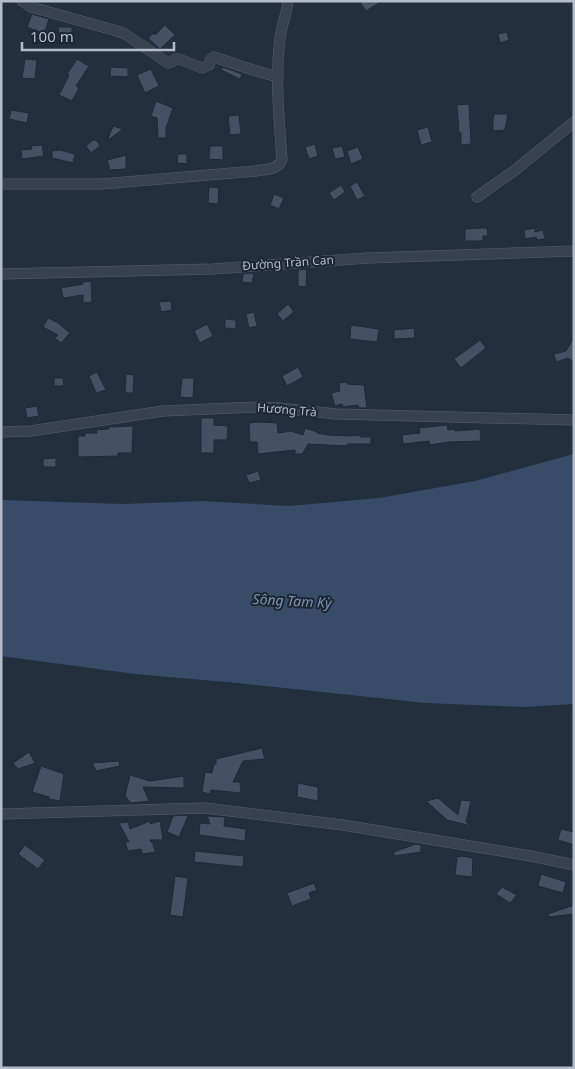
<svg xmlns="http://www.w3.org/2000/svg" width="575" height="1069" font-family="'Noto Sans',sans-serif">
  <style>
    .water { fill: #394c67 }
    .building { fill: #455162; stroke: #1f2835 }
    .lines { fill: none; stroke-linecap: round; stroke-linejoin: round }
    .street-casing { stroke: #565f6c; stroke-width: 11 }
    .street { stroke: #38414e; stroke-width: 10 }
    .labels { text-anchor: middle; stroke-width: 4; stroke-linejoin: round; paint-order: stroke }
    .street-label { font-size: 12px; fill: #b4bcc9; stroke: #1d2633 }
    .water-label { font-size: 14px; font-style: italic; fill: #7c92b1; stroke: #1d2633 }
  </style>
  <rect width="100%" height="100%" fill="#242f3e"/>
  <path class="water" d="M574,454v250l-49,3 -99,-4 -188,-20 -103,-9 -134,-18v-156l122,4 80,-3 86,5 90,-8 96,-17z"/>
  <path class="building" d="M359,1h23l-16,10z
    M32,14l17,5 -5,15 -17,-7z
    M165,25l10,10 -15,14 -12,-11 6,-5 1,2z
    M58,27h14v9h-13z
    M507,32l2,8 -9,3 -2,-9z
    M25,59l12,1 -2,19 -13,-1z
    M77,59l12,7 -13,20 3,2 -7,13 -13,-6 10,-20 -2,-1z
    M111,67l17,1v9l-18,-1z
    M223,67l19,7 -2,5 -19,-9z
    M151,69l8,17 -14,7 -8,-18z
    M156,101l17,7 -7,20v10h-8l-1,-20 -6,-2z
    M469,104l2,40 -10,1v-12h-2l-2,-28z
    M11,110l18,3 -2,10 -18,-4z
    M494,114h14l-3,16 -12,1v-12z
    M239,115l2,19 -11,1 -2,-19z
    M113,126l10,3 -16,12z
    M428,127l4,15 -11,3 -4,-15z
    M93,140h3l4,6 -9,7 -5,-7z
    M315,144l3,12 -9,3 -4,-12z
    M42,145l2,11 -22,3 -1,-9 11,-1 -1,-3z
    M210,146h13v14l-14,-1z
    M342,146l3,11 -10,2 -3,-11z
    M358,147l5,12 -12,5 -4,-13z
    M60,150l15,4 -2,9 -21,-5v-7z
    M178,154h9v10l-10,-1z
    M126,155v14l-16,1 -3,-10z
    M357,182l8,14 -8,4 -7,-14z
    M341,185l4,7 -11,8 -5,-7z
    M209,187l10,1 -1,16 -10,-1z
    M274,194l10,4 -5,11 -9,-4z
    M482,228h5l1,8h-5v5h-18v-12z
    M535,228v4l8,-2 2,9 -8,1 -1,-3 -11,2 -1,-9z
    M307,269l-1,18 -8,-1v-16z
    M249,273l5,1 -2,9 -10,-1 1,-8z
    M91,281l1,21 -9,1v-8l-20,3 -2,-10 22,-4v-2z
    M171,301l1,9 -11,2 -2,-10z
    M288,304l6,8 -11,9 -6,-7z
    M254,312l3,14 -8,2 -3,-14z
    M48,318l10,5 12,10 -9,10 -6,-5 3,-3 -15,-8z
    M225,319l11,1v9l-11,-1z
    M207,324l6,12 -13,7 -6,-12z
    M351,325l28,4 -2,13 -27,-3z
    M414,328l1,10 -21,1v-9z
    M574,338v24l-6,-4 -12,4 -2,-8 12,-3z
    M480,340l6,8 -25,20 -7,-9z
    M298,367l5,10 -16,9 -5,-10z
    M97,372l9,18 -10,3 -7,-17z
    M126,374l8,1 -1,18h-8z
    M54,378h9l1,8h-10z
    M182,378h12l-1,20 -13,-1z
    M347,382v2l17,1 3,23h-8l-1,-3 -15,2 -1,-3 -7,2 -4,-13 9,-2 -1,-8z
    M37,406l2,10 -12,2 -2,-10z
    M201,418h13v7l14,1 -1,14h-13v13h-13z
    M259,422l18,1 1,10 13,-2 12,4 2,-7 12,4v1l11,2 22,1 10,-1v2h11v7h-24v2l-39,-2 -5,9 -2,1h-6v-4l-37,4 -1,-12h-7l-1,-19z
    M447,425l1,5 7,-1v2l25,-2 1,12 -32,1 -19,3 -1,-4 -26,3 -1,-9 18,-2 -1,-5z
    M133,426l-1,27h-14v3l-40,1v-21h7v-3h12l-1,-3 13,-1v-2z
    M56,458v9h-13v-8z
    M258,471l3,9 -12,3 -3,-8z
    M262,748l3,11 -22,2 -10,21h7l1,11 -30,-3 -1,4 -8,-2 3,-20 7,1 2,-9h2v-5z
    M29,752l6,11 -17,6 -5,-6z
    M119,761l1,5 -24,5 -4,-8z
    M41,766l23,8 -4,27 -11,-2v-2l-17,-5z
    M130,775l20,6 34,-5v12l-41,-1 6,14 -18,2 -6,-7z
    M298,783l20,4v14l-21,-4z
    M438,798l20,17 3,-15 10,1 -5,21 5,4 -24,-6 -21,-19z
    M186,815l2,1 -9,21 -12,-5 6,-16z
    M207,816l18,1 -1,9 22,3 -1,12 -46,-6 1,-12 10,1z
    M150,821v3l10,-3 3,19h-13l1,2h2v4l3,6 -14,2 -1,-5 -13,2 -3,-9h4l-10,-19 9,-1 2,7z
    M561,829l13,3v13l-16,-5z
    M416,844l5,1v7l-27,4v-4z
    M25,845l20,15 -7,9 -20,-15z
    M195,851l49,5 -1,11 -49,-5z
    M462,856l11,2 -1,19 -17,-2 2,-18z
    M541,874l25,8 -3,11 -25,-7z
    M175,876l13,2 -5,39 -13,-2z
    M314,883l3,7 -8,3 2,6 -19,7 -5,-13z
    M502,887l15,8 -7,8 -14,-9z
    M574,905v9l-25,3 -1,-3z"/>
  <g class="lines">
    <defs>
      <path id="street" d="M22,1l9,6 86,24 8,3 43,29 3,-1 4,-3h4l23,9 7,-3 2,-6 3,-2 39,13 25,7
        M1,184h101l154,-13c10,-2 23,-1 26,-12 -3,-40 -7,-81 -2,-120 1,-13 7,-25 8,-38
        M477,197l37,-26 60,-49
        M1,274l212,-5 155,-11 206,-7
        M1,432l30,-1 132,-20 94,-4 22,1 57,6 238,6
        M1,814l204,-6 138,17 188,31 43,9"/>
    </defs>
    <use href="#street" class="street-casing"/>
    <use href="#street" class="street"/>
  </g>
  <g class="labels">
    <g class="street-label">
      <text transform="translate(288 263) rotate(-4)" y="4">Đường Trần Can</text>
      <text transform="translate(287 410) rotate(5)" y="4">Hương Trà</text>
    </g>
    <g class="water-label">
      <text transform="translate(292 601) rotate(3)" y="5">Sông Tam Kỳ</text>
    </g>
  </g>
  <rect width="575" height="1069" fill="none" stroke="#b4bcc9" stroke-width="5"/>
  <path d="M22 42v8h152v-8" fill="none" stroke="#b4bcc9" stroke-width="2.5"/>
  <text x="30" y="42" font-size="15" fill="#b4bcc9" stroke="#1d2633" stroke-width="4" paint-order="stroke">100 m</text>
</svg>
